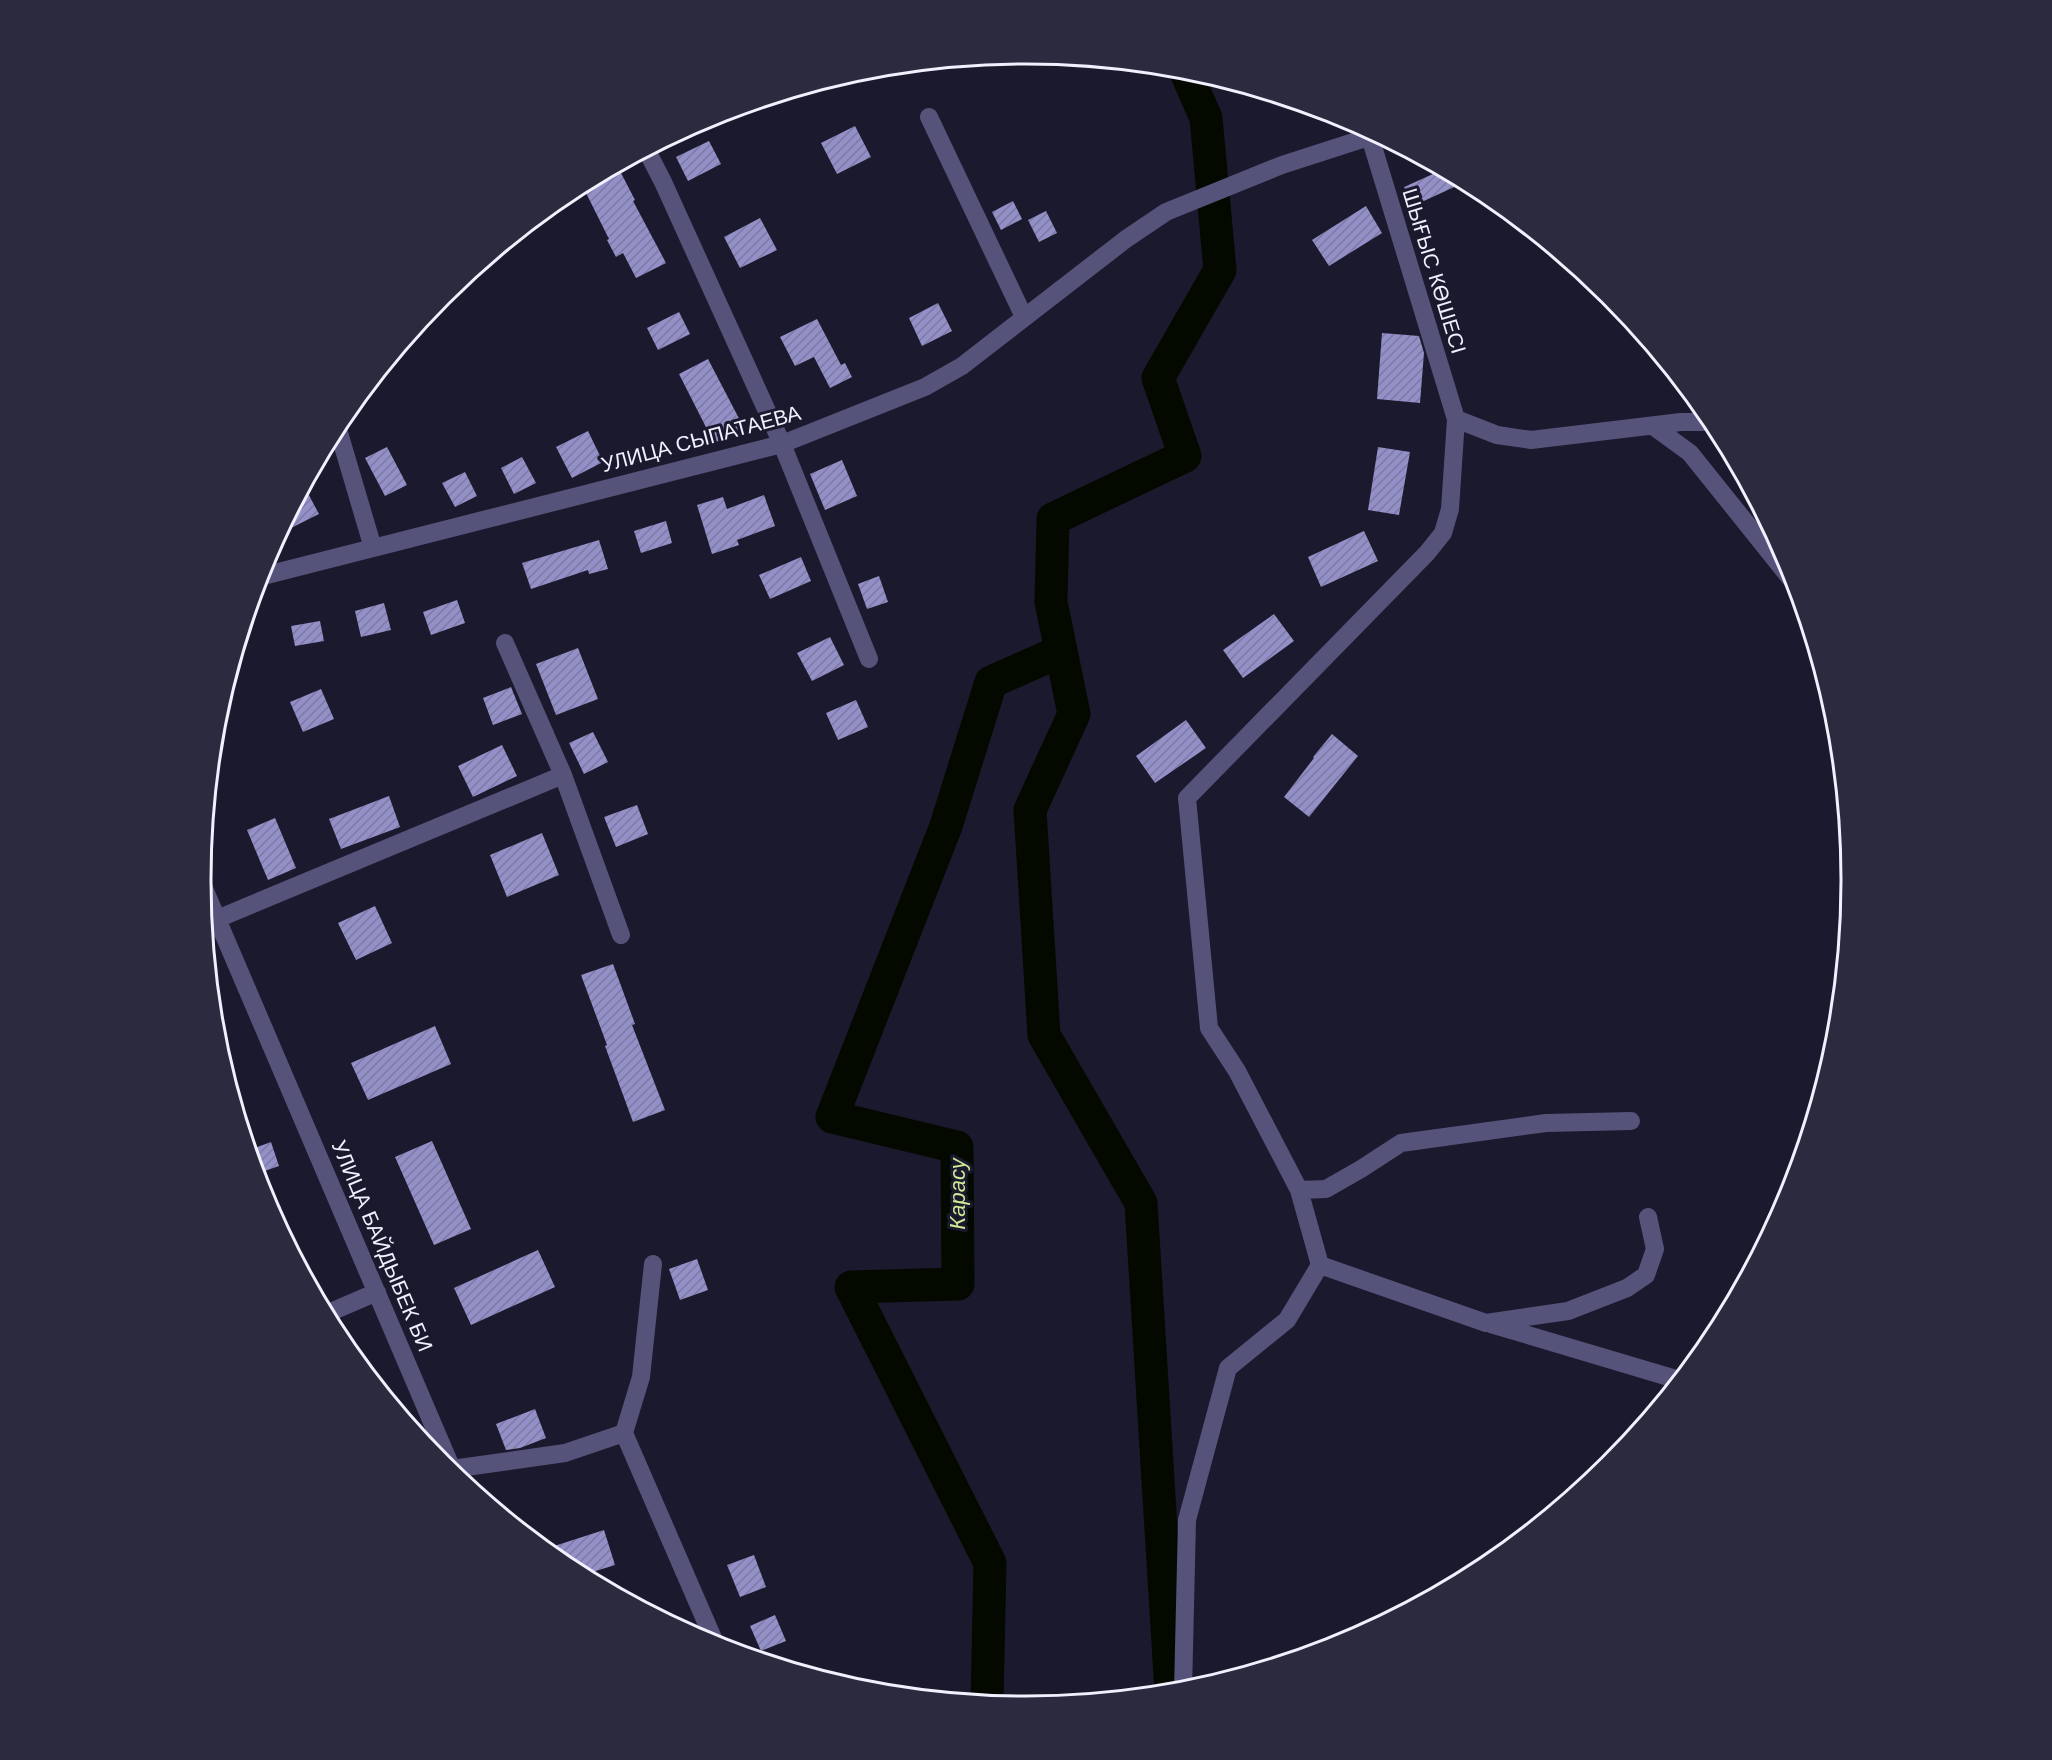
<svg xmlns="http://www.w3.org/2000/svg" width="2052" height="1760" font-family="Helvetica,sans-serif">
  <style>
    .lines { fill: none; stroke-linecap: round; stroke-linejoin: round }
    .river { stroke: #040900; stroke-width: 33 }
    .building { fill: url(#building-hatch) }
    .minor { stroke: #56537b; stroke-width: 18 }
    .labels { text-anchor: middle; stroke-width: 6; stroke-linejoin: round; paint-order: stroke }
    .street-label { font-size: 21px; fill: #f0f0fe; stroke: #1b192d }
    .water-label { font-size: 22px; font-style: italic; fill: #cfeb96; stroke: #1b192d }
    .rim { fill: none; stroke: #f0f0fe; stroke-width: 3 }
  </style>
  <defs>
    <pattern id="building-hatch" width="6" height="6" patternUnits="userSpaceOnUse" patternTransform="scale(1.5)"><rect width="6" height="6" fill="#938fc7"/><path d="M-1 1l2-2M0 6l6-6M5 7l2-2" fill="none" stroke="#7c7aa2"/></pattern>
  </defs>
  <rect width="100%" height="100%" fill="#1b192d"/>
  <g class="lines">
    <path class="river" d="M1171,1692l-30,-489 -97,-168 -14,-225 44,-96 -23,-112 2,-83 132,-63 -27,-78 62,-108 -14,-152 -21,-48
      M987,1702l3,-139 -139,-276 107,-3 -1,-137 -125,-30 114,-291 45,-144 70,-31"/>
  </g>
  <path class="building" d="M855,126l16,31 -34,17 -16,-31z
    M709,141l12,23 -33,17 -12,-24z
    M1442,170l23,12 -52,24 -9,-19z
    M621,173l14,27 -2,1 33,62 -30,15 -13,-25 -7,4 -9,-17 2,-1 -24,-48z
    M1013,201l9,18 -21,11 -9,-18z
    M1366,206l16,27 -53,33 -17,-26z
    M1046,211l11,22 -18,9 -11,-22z
    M760,218l17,32 -37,18 -16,-31z
    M938,303l14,28 -30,15 -13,-28z
    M679,312l11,22 -32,16 -11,-22z
    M817,319l24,46 4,-2 7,14 -22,11 -16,-31 -19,9 -15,-29z
    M1382,333l37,3 5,17 -4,50 -43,-4z
    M708,359l36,69 -30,15 -35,-69z
    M588,431l15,31 -31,16 -16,-31z
    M387,447l20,38 -22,11 -20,-38z
    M1378,447l32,5 -11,63 -31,-5z
    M522,457l14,26 -22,11 -13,-26z
    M842,460l15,36 -32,14 -15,-36z
    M465,472l12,24 -22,11 -13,-24z
    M304,486l15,28 -40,20 21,-39z
    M764,495l11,31 -38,14 2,5 -27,9 -15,-49 26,-8 4,12z
    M666,521l6,22 -31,10 -7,-22z
    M1364,531l14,30 -57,26 -13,-30z
    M599,540l9,29 -19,5 -1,-4 -57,19 -9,-26z
    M801,557l10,24 -41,18 -11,-24z
    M879,576l9,26 -21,7 -9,-25z
    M457,600l8,23 -34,12 -8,-23z
    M384,603l7,27 -30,7 -6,-26z
    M1274,614l20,27 -51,37 -20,-28z
    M320,621l4,20 -29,5 -4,-20z
    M830,637l14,28 -32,16 -15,-28z
    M578,648l20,51 -42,16 -20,-51z
    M511,687l11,27 -29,11 -10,-27z
    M321,689l13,30 -31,13 -13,-30z
    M856,700l12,27 -30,13 -12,-27z
    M1186,720l20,28 -51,35 -19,-27z
    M593,732l15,30 -24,12 -15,-31z
    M1332,734l26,22 -49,61 -25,-20 30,-39 -1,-1z
    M502,745l15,31 -44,21 -15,-31z
    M389,796l11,31 -59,22 -12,-30z
    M637,805l11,29 -32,13 -12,-30z
    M275,818l21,50 -28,12 -21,-50z
    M542,833l17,42 -52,22 -17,-42z
    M375,906l17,37 -36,17 -18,-37z
    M613,964l22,60 -3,1 33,85 -32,12 -28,-76 2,-1 -26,-70z
    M435,1026l16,38 -83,36 -17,-37z
    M432,1141l39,88 -37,16 -39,-88z
    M271,1142l8,24 -23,8 -7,-24z
    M538,1250l17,37 -84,38 -17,-37z
    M697,1259l11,31 -28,10 -11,-31z
    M535,1409l11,29 -26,10 -14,2 -10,-26z
    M604,1530l11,35 -32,10 -16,-8 -22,-18z
    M754,1555l12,32 -26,10 -13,-32z
    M775,1615l11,26 -25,10 -11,-25z"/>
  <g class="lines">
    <path class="minor" d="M929,117l95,200
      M647,151l16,31 119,262 87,215
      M1456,419l41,16 34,5 150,-18h33
      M337,426l36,122
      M1653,426l37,27 105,131
      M259,577l523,-133 143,-57 37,-21 164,-127 40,-27 116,-47 93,-30
      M505,643l58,132 58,160
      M200,879l252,590 113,-16 59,-20
      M217,919l346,-144
      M1299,1190l27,-1 35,-20 40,-26 145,-20 85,-2
      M270,1210l2,-1
      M653,1264l-12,113 -17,56 92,212
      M1320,1265l166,58 82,-12 59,-23 19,-13 9,-26 -7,-32
      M326,1314l51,-22
      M1491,1324l188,56
      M1183,1691l4,-171 41,-152 59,-48 33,-55 -21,-75 -62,-119 -28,-43 -22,-230 240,-245 16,-20 7,-24 6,-90 -86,-282"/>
  </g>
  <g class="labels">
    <g class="street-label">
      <text transform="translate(1434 271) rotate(73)" y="7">ШЫҒЫС КӨШЕСІ</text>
      <text transform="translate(701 439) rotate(-15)" y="7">УЛИЦА СЫПАТАЕВА</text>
      <text transform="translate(382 1246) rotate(67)" y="7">УЛИЦА БАЙДЫБЕК БИ</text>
    </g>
    <g class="water-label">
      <text transform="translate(957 1194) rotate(-90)" y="8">Карасу</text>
    </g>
  </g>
  <path d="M0 0H2052V1760H0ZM1026 64H1026A815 815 0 0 1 1841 879V881A815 815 0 0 1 1026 1696H1026A815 815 0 0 1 211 881V879A815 815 0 0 1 1026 64Z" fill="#2c2a3e" fill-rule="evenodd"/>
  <path class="rim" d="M1026 64H1026A815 815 0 0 1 1841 879V881A815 815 0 0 1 1026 1696H1026A815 815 0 0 1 211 881V879A815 815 0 0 1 1026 64Z"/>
</svg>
